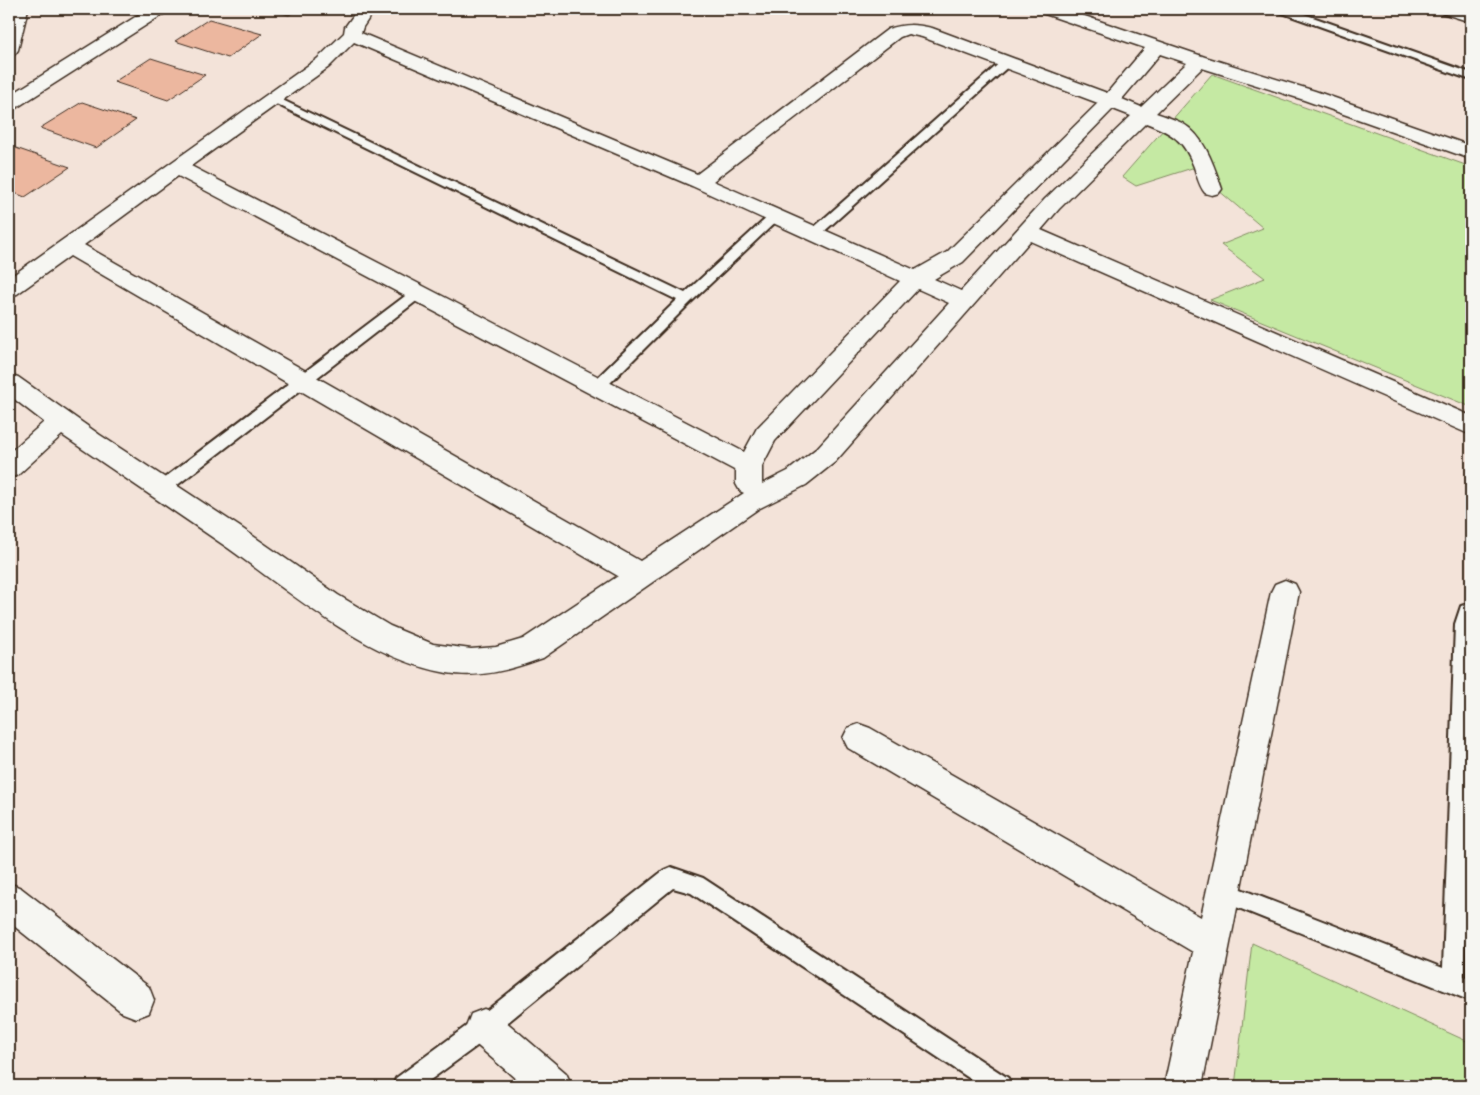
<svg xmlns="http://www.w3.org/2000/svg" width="1480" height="1095" font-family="'Gochi Hand',sans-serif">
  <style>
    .green { fill: #c5e9a3; stroke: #808a60 }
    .building { fill: #ecb79f; stroke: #3b2a1e }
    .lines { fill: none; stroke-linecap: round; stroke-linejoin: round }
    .lane-casing { stroke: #3b2a1e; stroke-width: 4 }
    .street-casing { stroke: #3b2a1e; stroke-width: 3 }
    .lane { fill: #f6f6f2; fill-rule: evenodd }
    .street { fill: #f6f6f2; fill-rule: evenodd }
  </style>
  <rect width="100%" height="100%" fill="#f3e3d9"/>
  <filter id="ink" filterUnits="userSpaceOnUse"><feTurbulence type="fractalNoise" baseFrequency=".02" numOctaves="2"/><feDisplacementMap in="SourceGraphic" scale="10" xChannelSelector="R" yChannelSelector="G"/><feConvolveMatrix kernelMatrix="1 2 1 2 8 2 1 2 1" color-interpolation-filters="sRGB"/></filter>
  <g filter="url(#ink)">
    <path class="green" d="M1212,74l259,93v240l-261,-107 55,-22 -44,-33 42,-17 -71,-60 -56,18 -14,-9z
      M1252,943l219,100v43h-236z"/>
    <path class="building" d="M267,9h31l-9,6z
      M209,19l53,15 -34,24 -53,-17z
      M151,58l54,17 -37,25 -54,-18z
      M82,102l54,18 -40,28 -56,-20z
      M13,147l57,20 -45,30 -16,-6v-41z"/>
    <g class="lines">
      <defs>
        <path id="lane" d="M1276,9h14l181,64v7l-194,-69z
          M1007,59l4,1 1,2 -1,2 -192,172h-8l-2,-3 2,-3 192,-170z
          M272,95l413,198 87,-80h8l2,3 -91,86 -88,88 -5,1 -5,-1 -2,-4 2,-4 84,-82 -409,-200 -2,-2 2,-2z
          M418,289l5,1 2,3 -2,3 -256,197 -6,2 -6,-2 -2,-4 2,-4 258,-195z
          M1471,603v74l-7,299 7,3v22l-255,-102 -3,-7 3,-7 7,-3 220,86 12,-344 6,-18z
          M671,867l32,11 305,200 3,8h-30l-290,-193 -18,-5 -181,147 -70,51h-29l3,-8 80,-59 188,-149z"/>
        <path id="street" d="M10,9h18l-10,41 -3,4 -6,1v-39z
          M148,9h20l-3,4 -149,95 -7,2v-14z
          M358,9h17l-12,18 -2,6 336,141 191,-145c17,-5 26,-5 44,-1l175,65 38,-45 -103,-35 -2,-4h24l141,48 110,34 156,55v13l-170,-60 -99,-31 -46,45c9,3 18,6 26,10 23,13 32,43 40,66l-3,4 -7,2 -7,-2c-6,-7 -8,-17 -11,-26 -10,-27 -22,-34 -48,-44l-87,86 -18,21 430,186v19l-441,-194 -195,221 -29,23 -48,24 -215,149c-31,11 -62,21 -96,15 -80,-14 -154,-79 -219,-125 -55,-38 -111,-75 -166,-113l-44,40 -9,3v-25l35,-31 -35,-27v-21l9,3 82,58 140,92 98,68 52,31 43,18 38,5 25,-2 27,-8 95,-63 -548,-320 -53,38 -8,2v-18l308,-219 27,-26 1,-6zM908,34l14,3 176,66 -151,149 -32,18 -202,-89 187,-144zM354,42l338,144 208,95 -143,147 -13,24 -553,-286 138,-99zM1160,54l27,9 -46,44 -19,-8zM1113,109l18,7 -86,83 -84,92 -27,-12 29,-17zM178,176l558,295v13l4,7 4,2 -104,68 -556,-316zM918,289l31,14 -132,145 -29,23 -26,13v-18l13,-25z
          M1439,9h25l7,2v11l-29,-9z
          M1285,580l10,4 4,8 -97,494h-38l29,-134 -345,-204 -5,-10 5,-10 11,-4 11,4 331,189 70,-325 4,-8z
          M9,883l12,5 128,99 5,13 -5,13 -13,5 -13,-5 -114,-91z
          M484,1009l13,5 69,59 6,13h-48l-53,-46 -5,-13 5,-13z"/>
      </defs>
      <use href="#lane" class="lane-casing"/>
      <use href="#street" class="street-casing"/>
      <use href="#lane" class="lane"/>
      <use href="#street" class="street"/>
    </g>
  </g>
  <rect width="1480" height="1095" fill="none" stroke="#f6f6f2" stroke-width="30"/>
  <rect x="15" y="15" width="1450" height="1065" fill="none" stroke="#3b2a1e" stroke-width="2" filter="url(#ink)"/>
</svg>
